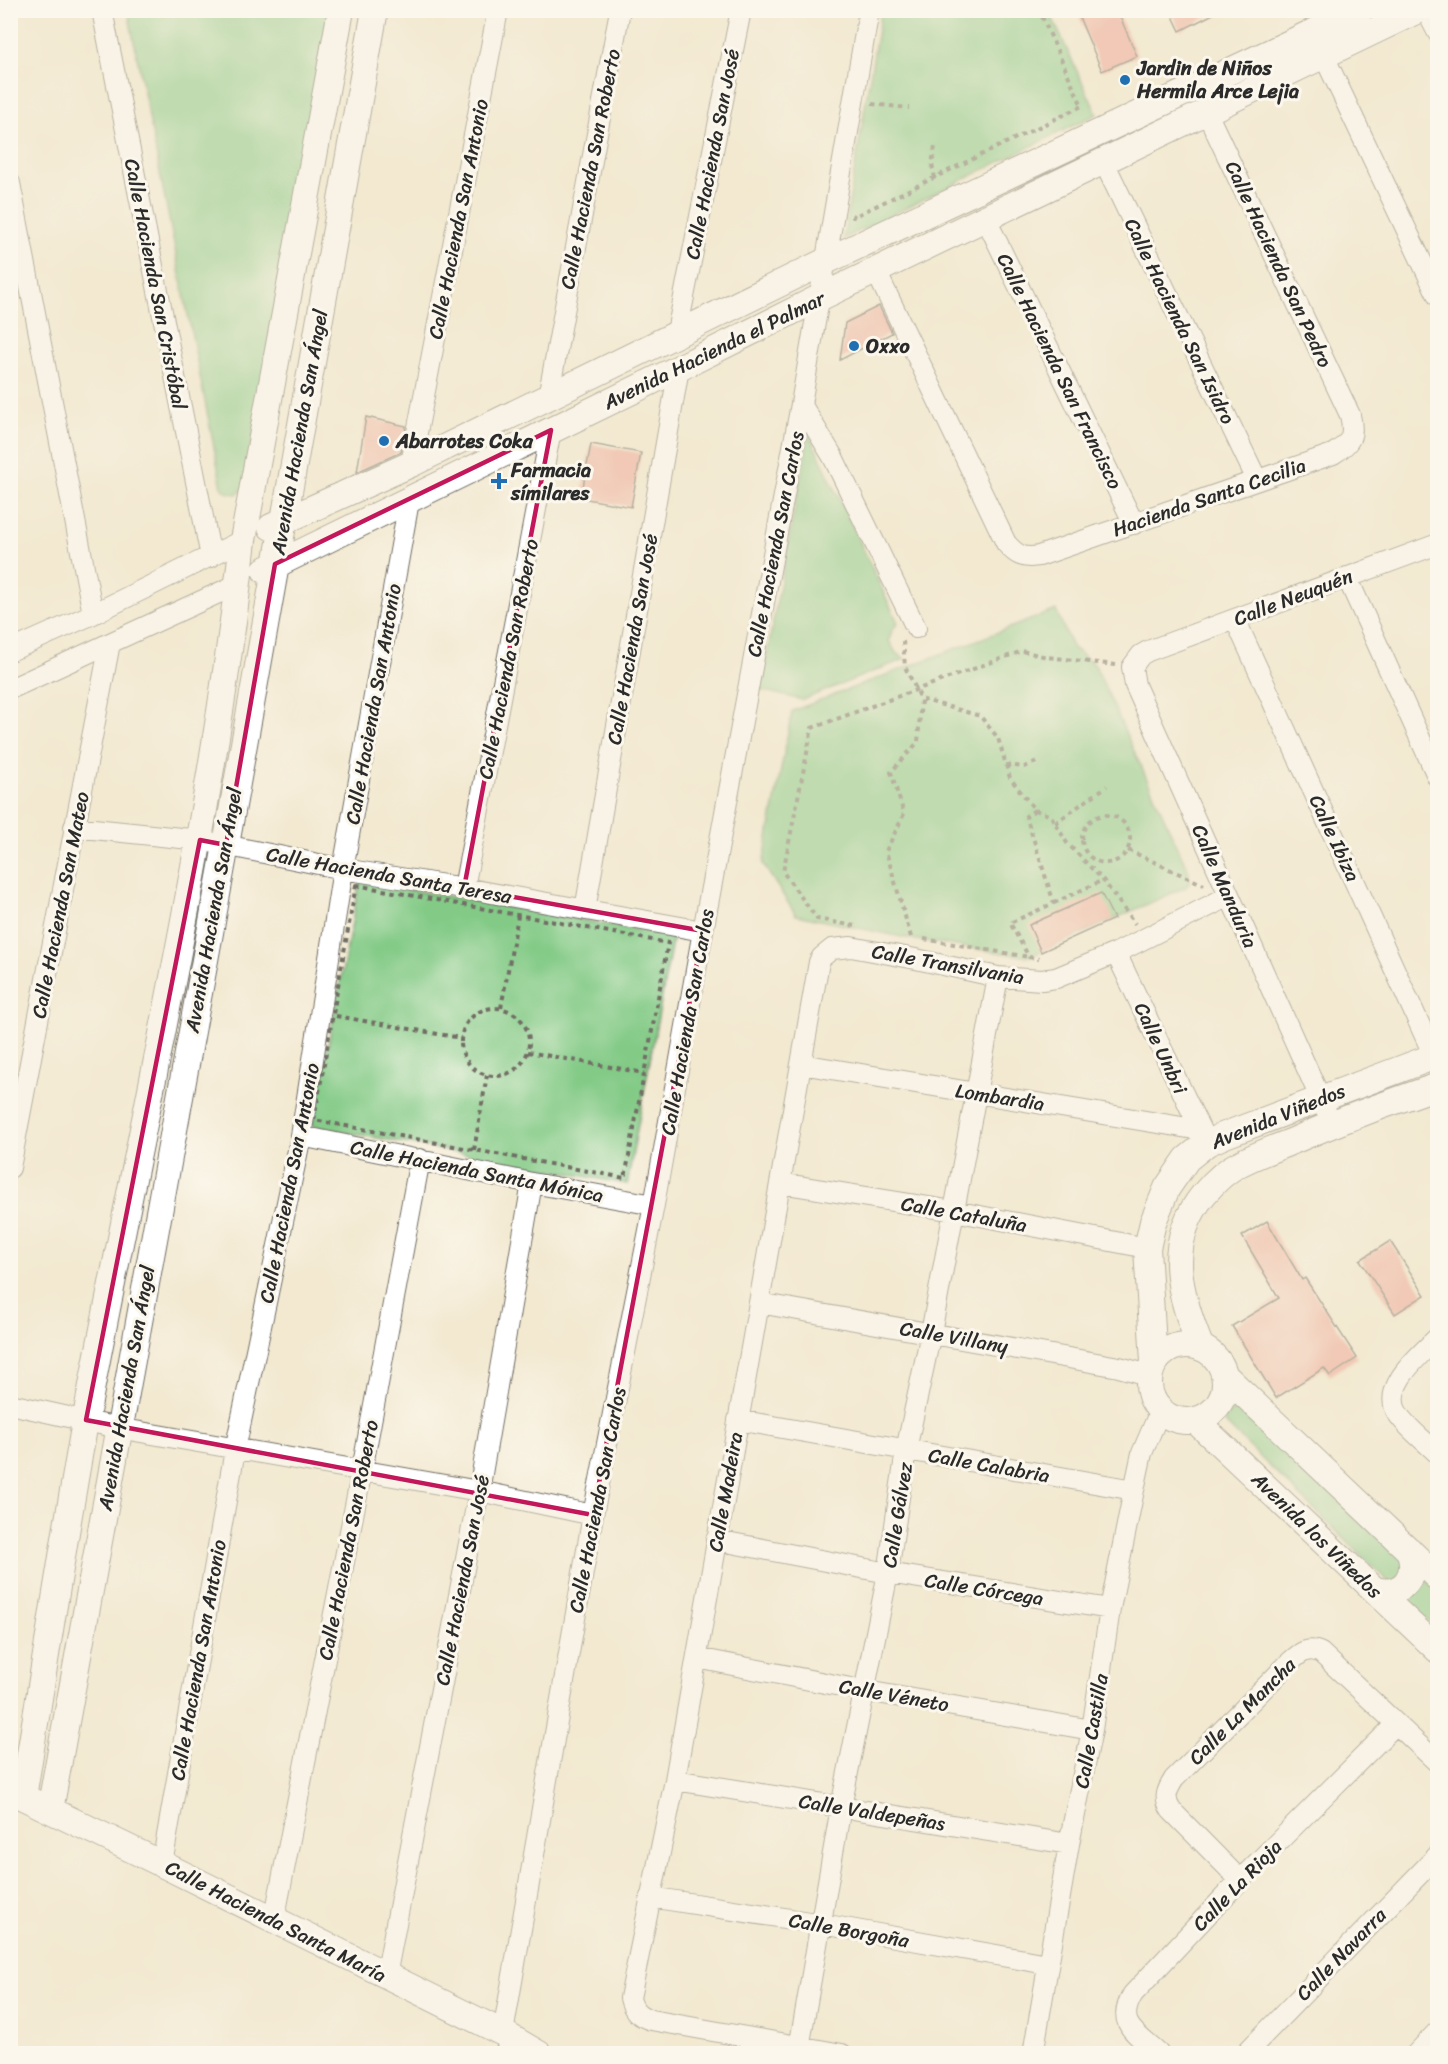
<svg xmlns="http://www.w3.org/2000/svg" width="1448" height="2064" font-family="Sriracha,sans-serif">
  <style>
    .green { fill: #82ca86; stroke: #567a58; stroke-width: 1.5 }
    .building { fill: #efa394 }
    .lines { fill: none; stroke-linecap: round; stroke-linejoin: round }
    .service-casing { stroke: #716e65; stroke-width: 13 }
    .minor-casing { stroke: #716e65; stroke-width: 22 }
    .tertiary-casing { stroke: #716e65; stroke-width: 28 }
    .path { stroke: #716e65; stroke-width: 4; stroke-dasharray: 4.5 4.5; stroke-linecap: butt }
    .service { stroke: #fff; stroke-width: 10 }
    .minor { stroke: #fff; stroke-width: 20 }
    .tertiary { stroke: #fff; stroke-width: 26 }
    .marked { fill: none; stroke: #c2185b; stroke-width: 4.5; stroke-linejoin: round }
    .poi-dot { fill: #1f6fb2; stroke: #fbf7ec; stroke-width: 2 }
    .labels { text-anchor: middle; stroke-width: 6; stroke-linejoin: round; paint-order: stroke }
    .poi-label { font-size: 20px; font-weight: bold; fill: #2b2b2b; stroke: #fbf7ec; text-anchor: start }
    .street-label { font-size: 20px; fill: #2b2b2b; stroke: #fbf7ec }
  </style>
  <rect width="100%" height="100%" fill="#fbf7ec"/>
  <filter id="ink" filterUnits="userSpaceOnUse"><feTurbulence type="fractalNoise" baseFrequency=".0167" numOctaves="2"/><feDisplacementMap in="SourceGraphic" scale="12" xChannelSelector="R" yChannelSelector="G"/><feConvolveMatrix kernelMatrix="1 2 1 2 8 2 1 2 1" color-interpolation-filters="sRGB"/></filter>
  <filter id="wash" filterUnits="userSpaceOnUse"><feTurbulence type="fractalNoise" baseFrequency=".008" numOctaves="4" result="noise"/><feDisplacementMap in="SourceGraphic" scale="24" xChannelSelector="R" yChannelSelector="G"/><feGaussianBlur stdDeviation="1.35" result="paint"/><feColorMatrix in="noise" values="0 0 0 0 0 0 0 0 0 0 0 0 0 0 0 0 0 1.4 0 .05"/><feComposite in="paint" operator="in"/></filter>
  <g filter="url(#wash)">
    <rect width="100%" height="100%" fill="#f3e9d1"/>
    <path class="green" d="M128,11h203l-87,478 -7,5 -8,-1 -7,-5z
      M881,11h168l48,103 -254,125z
      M809,434l89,189 -6,7 -3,11 7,12 9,6 -103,41 -42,-10z
      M1056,610l16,37 23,18 94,207 1,9 -4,6 -157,70 -113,-17 -120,-25 -33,-51 29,-153z
      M360,881l313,55 -46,248 -315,-58z
      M1240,1401l197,189v39l-214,-208z"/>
    <g id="blocks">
      <path class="building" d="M1076,10h41l20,46 -35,15z
        M1170,10h51l-41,21z
        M879,306l13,27 -52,27 5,-37z
        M366,417l40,9 -5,26 -44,20z
        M591,444l50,9 -10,54 -50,-9z
        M1101,893l13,26 -73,33 -12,-27z
        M1267,1221l35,59 3,-2 52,80 -27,18 -6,-8 -48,30 -44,-72 47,-28 -37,-62z
        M1390,1241l35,54 -30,19 -35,-54z"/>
    </g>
  </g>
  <g filter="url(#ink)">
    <use href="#blocks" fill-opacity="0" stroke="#716e65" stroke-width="1.5"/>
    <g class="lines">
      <defs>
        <path id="service" d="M502,2054l1,-21"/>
        <path id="minor" d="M102,10l109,547
          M1426,10l12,23
          M1323,54l115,242
          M1104,162l153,318
          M10,183l83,431
          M986,219l148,305
          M876,271l130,272c10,12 17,16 33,13l294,-102c18,-11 22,-18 17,-39l-143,-302
          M677,332l64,-322
          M548,398l72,-388
          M801,404l32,53 83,171
          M411,464l87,-454
          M1347,577l91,201
          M1235,619l199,437
          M10,651l83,-37 150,-74
          M10,689l228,-105
          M74,827l126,13 143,29 121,19 239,43
          M464,888l87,-458
          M585,910l94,-542
          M1116,953l88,184
          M801,1064l399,66
          M1326,1111l-191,-426 -3,-18 9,-12 7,-4 290,-107
          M301,1136l231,47 122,22
          M10,1168l100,-525
          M780,1183l174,28 193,37
          M759,1303l360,64 30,8
          M1438,1337c-18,18 -58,50 -40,77 10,15 27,27 40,40
          M10,1404l108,24 361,63 114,24
          M738,1420l396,70
          M716,1540l172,33 222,36
          M697,1658l169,33 226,39
          M675,1780l394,64
          M162,1864l73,-414 66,-314 42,-267 66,-368
          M1240,1880l-69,-70c-8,-12 -4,-20 3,-31l116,-117c10,-9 18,-16 31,-9l117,110
          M650,1897l172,27 225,40
          M274,1921l88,-451 58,-311
          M386,1976l93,-485 53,-308
          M503,2033l90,-518 61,-310 49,-274 98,-527 68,-394
          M798,2054l43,-247 47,-234 18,-123 25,-117 67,-356
          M842,2054l-191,-34c-12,-4 -18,-9 -21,-22l45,-218 144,-818 3,-5 10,-8 19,-2 65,12 82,18 44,3 14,-2 60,-25 113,-57
          M1033,2054l36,-210 23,-114 18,-121 24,-119 8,-37 18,-42
          M1159,2054c-21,-20 -45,-29 -26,-60l107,-114 156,-156
          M1245,2054l193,-199
          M1416,2054l22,-23"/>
        <path id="tertiary" d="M341,10l-98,530c-33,295 -102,585 -157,877 -23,126 -42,253 -63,380l139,67 341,169 36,21
          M271,527l140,-63 415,-203 534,-251
          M265,570l414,-202 140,-70 599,-288
          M1149 1383a38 38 0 1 1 76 0a38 38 0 1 1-76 0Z
          M1201,1348c-22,-54 -37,-105 3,-154 10,-12 21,-23 35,-30 17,-9 36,-16 54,-23 47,-21 96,-38 145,-55
          M1154,1362l-7,-114 6,-26 14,-34 20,-29 20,-16 18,-8 213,-80
          M1224,1375l214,203
          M1196,1421l242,229
          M1376,1590c27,7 43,-15 33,-40
          M50,1810l176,-965 149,-835"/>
      </defs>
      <use href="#service" class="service-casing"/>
      <use href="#minor" class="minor-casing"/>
      <use href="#tertiary" class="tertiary-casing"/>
      <path class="path" d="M872,104l37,4
        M935,178l-3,-13 3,-19
        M854,214l-1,3 229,-111 -43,-96
        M903,641l2,26 16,32 59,17 18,22 12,40 25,32 16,6 16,27 36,37 32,44
        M1006,765l18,2 15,-6
        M1035,810l-9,6 28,87 -44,20 19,34 10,2
        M1082 839a24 24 0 1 1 48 0a24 24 0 1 1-48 0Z
        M1055,823l52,-37
        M1128,850l76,35
        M356,885l312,58 -43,235 -311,-58z
        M1054,903l49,-23
        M855,926l-38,-7 -34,-47 29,-144 210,-77 25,6 69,8
        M911,937l-25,-86 18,-37 -13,-42 27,-30 3,-43
        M924,939l105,18
        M501,1008l17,-92
        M461 1042a34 34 0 1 1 68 0a34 34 0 1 1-68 0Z
        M336,1016l125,22
        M528,1052l116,21
        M474,1150l13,-75"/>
      <use href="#service" class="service"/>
      <use href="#minor" class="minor"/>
      <use href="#tertiary" class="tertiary"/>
    </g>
  </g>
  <path d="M0 0H1448V2064H0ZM551,430l-87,458 239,43 -110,584 -507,-95 114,-580 26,5 49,-281z" fill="#f3e9d1" fill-opacity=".55" fill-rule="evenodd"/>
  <path class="marked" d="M551,430l-87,458 239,43 -110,584 -507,-95 114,-580 26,5 49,-281z"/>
  <g class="poi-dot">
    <circle cx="1125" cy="80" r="6"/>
    <circle cx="854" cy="346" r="6"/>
    <circle cx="384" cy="441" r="6"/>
    <path d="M496 472h6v6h6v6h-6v6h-6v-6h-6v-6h6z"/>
  </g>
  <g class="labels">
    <g class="poi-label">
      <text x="1137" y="75">Jardin de Niños<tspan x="1137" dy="23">Hermila Arce Lejia</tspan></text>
      <text x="866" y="353">Oxxo</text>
      <text x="396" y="448">Abarrotes Coka</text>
      <text x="511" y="477">Farmacia<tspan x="511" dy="23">símilares</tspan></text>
    </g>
    <g class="street-label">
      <text transform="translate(712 154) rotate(-79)" y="7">Calle Hacienda San José</text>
      <text transform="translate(590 169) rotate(-79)" y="7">Calle Hacienda San Roberto</text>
      <text transform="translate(458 219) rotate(-79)" y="7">Calle Hacienda San Antonio</text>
      <text transform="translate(1279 264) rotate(65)" y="7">Calle Hacienda San Pedro</text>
      <text transform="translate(156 284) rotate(79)" y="7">Calle Hacienda San Cristóbal</text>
      <text transform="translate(1180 321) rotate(64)" y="7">Calle Hacienda San Isidro</text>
      <text transform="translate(714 350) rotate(-26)" y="7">Avenida Hacienda el Palmar</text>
      <text transform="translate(1060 371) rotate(64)" y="7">Calle Hacienda San Francisco</text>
      <text transform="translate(299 432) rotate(-80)" y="7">Avenida Hacienda San Ángel</text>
      <text transform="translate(1209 497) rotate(-19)" y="7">Hacienda Santa Cecilia</text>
      <text transform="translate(775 544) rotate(-79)" y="7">Calle Hacienda San Carlos</text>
      <text transform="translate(1293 597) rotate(-21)" y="7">Calle Neuquén</text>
      <text transform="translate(632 639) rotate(-80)" y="7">Calle Hacienda San José</text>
      <text transform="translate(508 659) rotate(-79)" y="7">Calle Hacienda San Roberto</text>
      <text transform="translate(373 704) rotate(-80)" y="7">Calle Hacienda San Antonio</text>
      <text transform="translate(1335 838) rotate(65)" y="7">Calle Ibiza</text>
      <text transform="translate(389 875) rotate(10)" y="7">Calle Hacienda Santa Teresa</text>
      <text transform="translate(1225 886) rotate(66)" y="7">Calle Manduria</text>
      <text transform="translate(60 905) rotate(-79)" y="7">Calle Hacienda San Mateo</text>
      <text transform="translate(213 910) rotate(-80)" y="7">Avenida Hacienda San Ángel</text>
      <text transform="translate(948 964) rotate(10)" y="7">Calle Transilvania</text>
      <text transform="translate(687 1022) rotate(-80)" y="7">Calle Hacienda San Carlos</text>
      <text transform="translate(1161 1048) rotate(65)" y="7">Calle Unbri</text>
      <text transform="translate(1000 1097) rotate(9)" y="7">Lombardia</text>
      <text transform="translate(1278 1116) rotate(-22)" y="7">Avenida Viñedos</text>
      <text transform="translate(477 1171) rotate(11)" y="7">Calle Hacienda Santa Mónica</text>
      <text transform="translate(289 1183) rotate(-79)" y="7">Calle Hacienda San Antonio</text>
      <text transform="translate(964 1214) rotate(10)" y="7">Calle Cataluña</text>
      <text transform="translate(954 1337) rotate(10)" y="7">Calle Villany</text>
      <text transform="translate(126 1388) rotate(-80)" y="7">Avenida Hacienda San Ángel</text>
      <text transform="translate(989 1465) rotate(10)" y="7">Calle Calabria</text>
      <text transform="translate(725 1492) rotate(-80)" y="7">Calle Madeira</text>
      <text transform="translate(597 1500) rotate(-79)" y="7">Calle Hacienda San Carlos</text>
      <text transform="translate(897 1515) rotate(-81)" y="7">Calle Gálvez</text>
      <text transform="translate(1317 1535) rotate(44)" y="7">Avenida los Viñedos</text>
      <text transform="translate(348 1540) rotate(-79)" y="7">Calle Hacienda San Roberto</text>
      <text transform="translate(462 1580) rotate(-79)" y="7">Calle Hacienda San José</text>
      <text transform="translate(984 1589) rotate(9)" y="7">Calle Córcega</text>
      <text transform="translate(198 1660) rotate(-80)" y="7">Calle Hacienda San Antonio</text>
      <text transform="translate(894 1695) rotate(10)" y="7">Calle Véneto</text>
      <text transform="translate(1242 1711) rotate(-45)" y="7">Calle La Mancha</text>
      <text transform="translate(1091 1731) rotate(-80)" y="7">Calle Castilla</text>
      <text transform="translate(872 1812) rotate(9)" y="7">Calle Valdepeñas</text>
      <text transform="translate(1237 1885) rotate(-46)" y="7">Calle La Rioja</text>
      <text transform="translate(276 1921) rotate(27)" y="7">Calle Hacienda Santa María</text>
      <text transform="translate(849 1930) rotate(10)" y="7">Calle Borgoña</text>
      <text transform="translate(1341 1954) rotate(-46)" y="7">Calle Navarra</text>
    </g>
  </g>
  <rect width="1448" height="2064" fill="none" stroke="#fbf7ec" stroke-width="36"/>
</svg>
